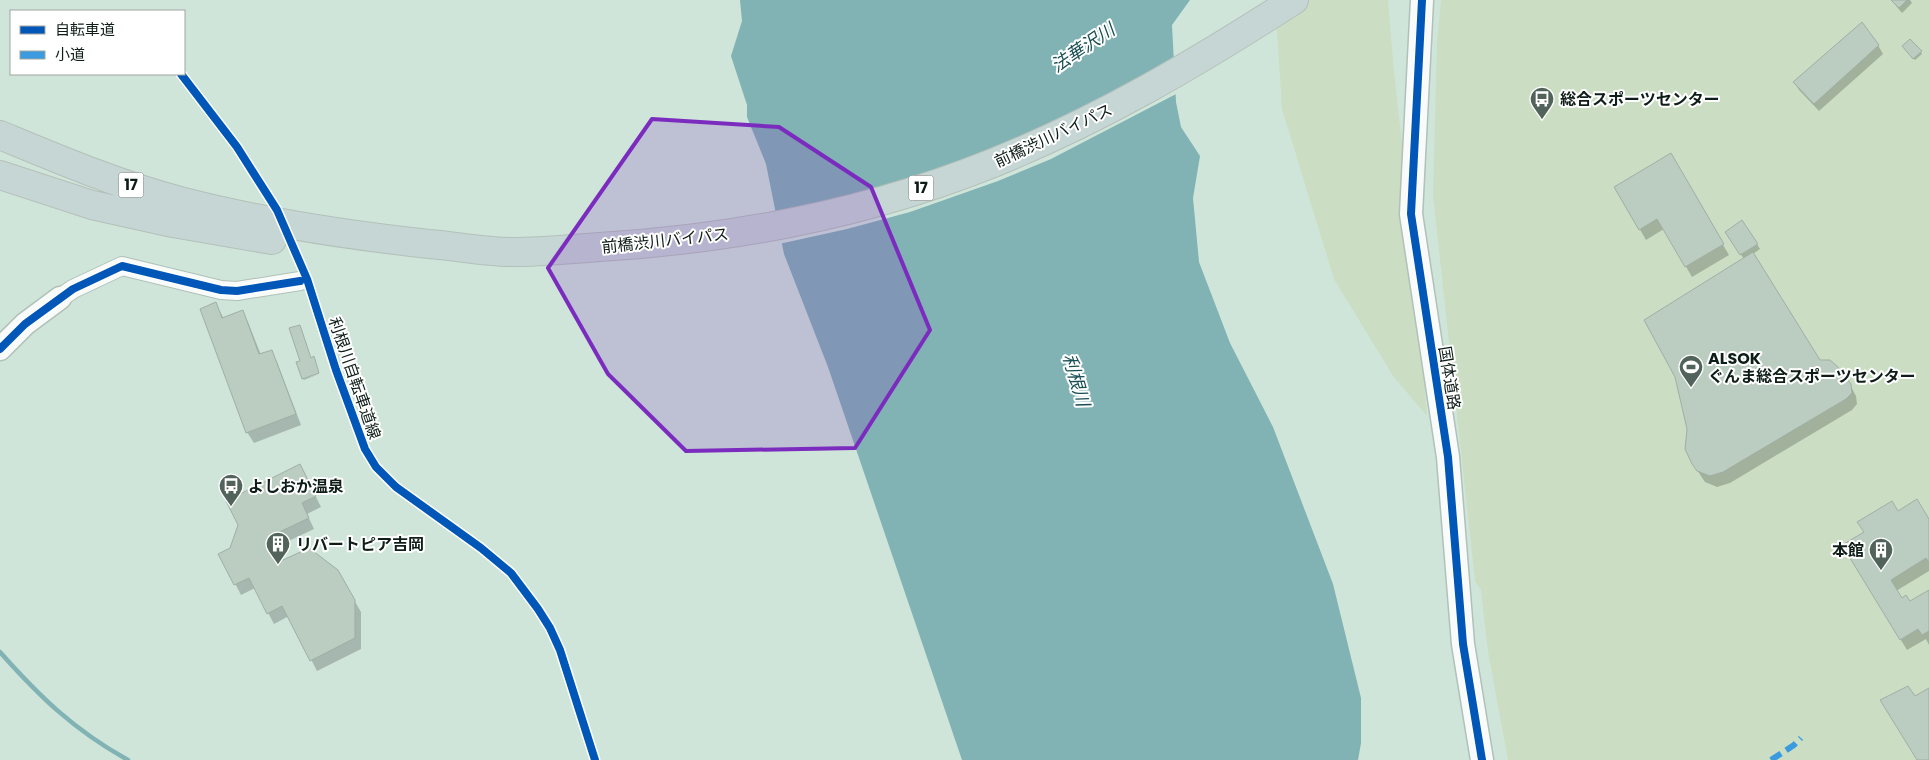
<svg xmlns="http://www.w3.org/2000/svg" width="1929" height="760" font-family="Poppins,'Noto Sans JP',sans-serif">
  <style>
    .green { fill: #cbdec3 }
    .water { fill: #81b2b4 }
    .pier { fill: #cfe5da }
    .shadow { fill: #0003 }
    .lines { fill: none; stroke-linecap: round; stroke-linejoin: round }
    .stream { stroke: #81b2b4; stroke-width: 4.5 }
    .building { fill: #bbccc0; stroke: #a0afa5 }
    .minor-casing { stroke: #afc1b9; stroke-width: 20 }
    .tertiary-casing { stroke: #afc1b9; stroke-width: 25 }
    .trunk-casing { stroke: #b4c0ba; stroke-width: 30 }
    .minor { stroke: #f8fbf9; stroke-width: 18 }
    .tertiary { stroke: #f8fbf9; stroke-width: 22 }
    .trunk { stroke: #c6d6d4; stroke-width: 28 }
    .quiet { stroke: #3a9bdf; stroke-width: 6; stroke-dasharray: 12 6; stroke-linecap: butt }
    .cycleway-casing { stroke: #fff; stroke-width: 11 }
    .cycleway { stroke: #0057b8; stroke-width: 8 }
    .marked { fill: #7b2cbf; fill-opacity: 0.2; stroke: #7b2cbf; stroke-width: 4; stroke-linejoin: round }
    .labels { text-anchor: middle; stroke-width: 4; stroke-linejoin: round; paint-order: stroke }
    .shield { fill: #fff; stroke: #56615d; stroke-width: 1 }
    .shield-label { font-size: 15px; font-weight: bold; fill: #0e1d17 }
    .poi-label { font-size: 16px; font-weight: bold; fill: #0e1d17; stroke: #fff; text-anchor: start }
    .street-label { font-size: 16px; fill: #0e1d17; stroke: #fff }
    .water-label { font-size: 18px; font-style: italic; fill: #194f54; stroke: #fff }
  </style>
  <rect width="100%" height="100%" fill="#cfe5da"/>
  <path class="green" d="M1275,0h113l6,72 20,178 13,166 -34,-40 -59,-97 -52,-170z
    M1441,0h488v760h-421l-20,-108 -7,-62 -6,-9 -42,-386 4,-152z"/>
  <path class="water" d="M740,0h450l-18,25 4,77 5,25 19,29 -7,42 6,64 31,81 43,84 60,157 28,114v45l-3,17h-396l-134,-393 -44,-113 -18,-90 -19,-47v-12l-16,-49 11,-35z"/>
  <path class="pier" d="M1176,61l2,32 -127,66 -53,22 -88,31 -63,17 -68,15 -5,-29 65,-14 105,-32 96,-38z"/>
  <path class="shadow" d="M1891,0h19l2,3 -10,10z
    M1878,45l5,9 -64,57 -20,-21 -5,-8z
    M1905,49l16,3 1,2 -7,6z
    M1670,155l59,100 -37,22 -28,-48 -18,11 -30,-52z
    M1729,237l28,7 3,5 -7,5 67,107 30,24 6,11 1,8 -5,6 -122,73 -13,4 -12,-5 -12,-18 51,-205z
    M216,304l8,15 18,-7 6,10 13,33 10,-4 6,11 24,63 -47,18 -7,-11z
    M319,374l-15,6 -1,-1z
    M306,477l15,30 -14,7 7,15 -38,18 7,15 54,9 24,41v37l-44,22 -28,-55 -15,8 -19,-36 -14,7 -21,-41 11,-5z
    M1897,513l32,8v50l-33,20 5,9 9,3 19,-12v54l-3,-6 -19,11 -63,-104z"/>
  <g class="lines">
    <path class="stream" d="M0,652c40,45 74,78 128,108"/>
  </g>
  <path class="building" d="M1891,0h16l-8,8z
    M1862,22l17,23 -65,59 -21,-22z
    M1910,39l12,12 -9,8 -11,-13z
    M1671,153l53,91 -39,23 -28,-48 -18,11 -25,-43z
    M1742,220l16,24 -18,11 -15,-23z
    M1753,252l67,108h10l8,7 13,17 1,9 -6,6 -123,73 -13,4 -13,-5 -5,-7 -7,-15 2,-20 -12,-52 -31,-57z
    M216,302l6,16 21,-8 16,44 13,-4 24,64 -50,19 -46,-124z
    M300,325l11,33 3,-2 5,17 -17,6 -6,-17 4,-1 -11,-33z
    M300,464l16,32 -14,7 7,15 -38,18 12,24 26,-12 29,22 17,30v38l-45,23 -28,-55 -15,8 -18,-36 -15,7 -16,-31 12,-6 8,-23 -12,-24z
    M1917,499l12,20v43l-3,-4 -35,22 11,18 4,-3 4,6 19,-11v41l-7,4 -4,-6 -18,11 -58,-95 22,-13 -7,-10 35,-21 6,10z
    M1908,686l7,10 14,-8v72h-12l-37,-60z"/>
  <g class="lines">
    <defs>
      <path id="minor" d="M60,298l13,-9 49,-23 99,24 16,1 63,-10"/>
      <path id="tertiary" d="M1422,0l-11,214 37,243 15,187 19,116
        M0,349l25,-25 35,-26"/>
      <path id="trunk" d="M0,135c58,24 119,50 180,66 81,21 166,34 249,43 27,2 55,8 82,8 30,0 59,-3 89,-5 133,-8 269,-34 393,-84 107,-43 205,-101 301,-163
        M0,175l92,30 81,18 99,17"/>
    </defs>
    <use href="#minor" class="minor-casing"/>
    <use href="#tertiary" class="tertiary-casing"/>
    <use href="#trunk" class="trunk-casing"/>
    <use href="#minor" class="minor"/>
    <use href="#tertiary" class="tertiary"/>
    <use href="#trunk" class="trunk"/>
    <path class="quiet" d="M1771,760l23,-15 7,-7"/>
    <defs>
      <path id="cycleway" d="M1422,0l-11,214 37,243 15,187 19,116
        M181,74l56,73 40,63 30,69 29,91 29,79 11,18 20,20 85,61 30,25 27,36 12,19 10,22 35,110
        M0,349l25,-25 48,-35 49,-23 99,24 16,1 63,-10"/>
    </defs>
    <use href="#cycleway" class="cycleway-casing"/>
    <use href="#cycleway" class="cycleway"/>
  </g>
  <path class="marked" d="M652,119l127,8 92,60 59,143 -75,118 -169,3 -78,-77 -60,-106z"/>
  <defs>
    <symbol id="bus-pin" viewBox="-11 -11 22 30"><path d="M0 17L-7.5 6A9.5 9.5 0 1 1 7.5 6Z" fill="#52635b" stroke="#fff"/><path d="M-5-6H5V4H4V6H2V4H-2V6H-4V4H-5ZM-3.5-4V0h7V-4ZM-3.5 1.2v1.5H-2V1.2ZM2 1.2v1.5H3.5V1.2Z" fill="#fff"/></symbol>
    <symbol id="stadium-pin" viewBox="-11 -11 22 30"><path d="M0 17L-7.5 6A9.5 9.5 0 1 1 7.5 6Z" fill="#52635b" stroke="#fff"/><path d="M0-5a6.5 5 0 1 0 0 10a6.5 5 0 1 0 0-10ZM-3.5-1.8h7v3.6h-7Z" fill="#fff"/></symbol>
    <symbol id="building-pin" viewBox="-11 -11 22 30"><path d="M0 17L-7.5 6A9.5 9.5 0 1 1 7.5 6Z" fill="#52635b" stroke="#fff"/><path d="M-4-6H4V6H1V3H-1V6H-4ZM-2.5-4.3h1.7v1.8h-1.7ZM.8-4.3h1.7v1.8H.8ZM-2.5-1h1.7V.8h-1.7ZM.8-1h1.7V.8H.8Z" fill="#fff"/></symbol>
  </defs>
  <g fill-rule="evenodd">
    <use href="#bus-pin" x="1528" y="85" width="28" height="38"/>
    <use href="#stadium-pin" x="1677" y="353" width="28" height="38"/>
    <use href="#bus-pin" x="217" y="472" width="28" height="38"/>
    <use href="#building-pin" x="264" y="530" width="28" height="38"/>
    <use href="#building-pin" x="1867" y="536" width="28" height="38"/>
  </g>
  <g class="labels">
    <g class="shield">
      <rect x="118.5" y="172.5" width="25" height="25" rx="4"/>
      <rect x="908.5" y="175.5" width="25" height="25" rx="4"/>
    </g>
    <g class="shield-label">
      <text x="131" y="190">17</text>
      <text x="921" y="193">17</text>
    </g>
    <g class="poi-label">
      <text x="1560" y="105">総合スポーツセンター</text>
      <text x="1708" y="364">ALSOK<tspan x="1708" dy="18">ぐんま総合スポーツセンター</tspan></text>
      <text x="248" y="492">よしおか温泉</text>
      <text x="296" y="550">リバートピア吉岡</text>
      <text x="1864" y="556" text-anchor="end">本館</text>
    </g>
    <g class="street-label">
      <text transform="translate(1053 135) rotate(-25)" y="6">前橋渋川バイパス</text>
      <text transform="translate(665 240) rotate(-6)" y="6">前橋渋川バイパス</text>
      <text transform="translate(355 378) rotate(71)" y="6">利根川自転車道線</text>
      <text transform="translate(1450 378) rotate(81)" y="6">国体道路</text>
    </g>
    <g class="water-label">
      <text transform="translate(1083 48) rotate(-34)" y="6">法華沢川</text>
      <text transform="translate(1076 380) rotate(74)" y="6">利根川</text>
    </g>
  </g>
  <rect x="10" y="10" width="175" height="65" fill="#ffffff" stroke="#9fa5a2"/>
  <rect x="20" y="26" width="25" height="8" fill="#0057b8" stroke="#9fa5a2"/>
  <text x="55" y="35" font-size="15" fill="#0e1d17">自転車道</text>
  <rect x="20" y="51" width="25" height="8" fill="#3a9bdf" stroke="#9fa5a2"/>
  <text x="55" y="60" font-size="15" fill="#0e1d17">小道</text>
</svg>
